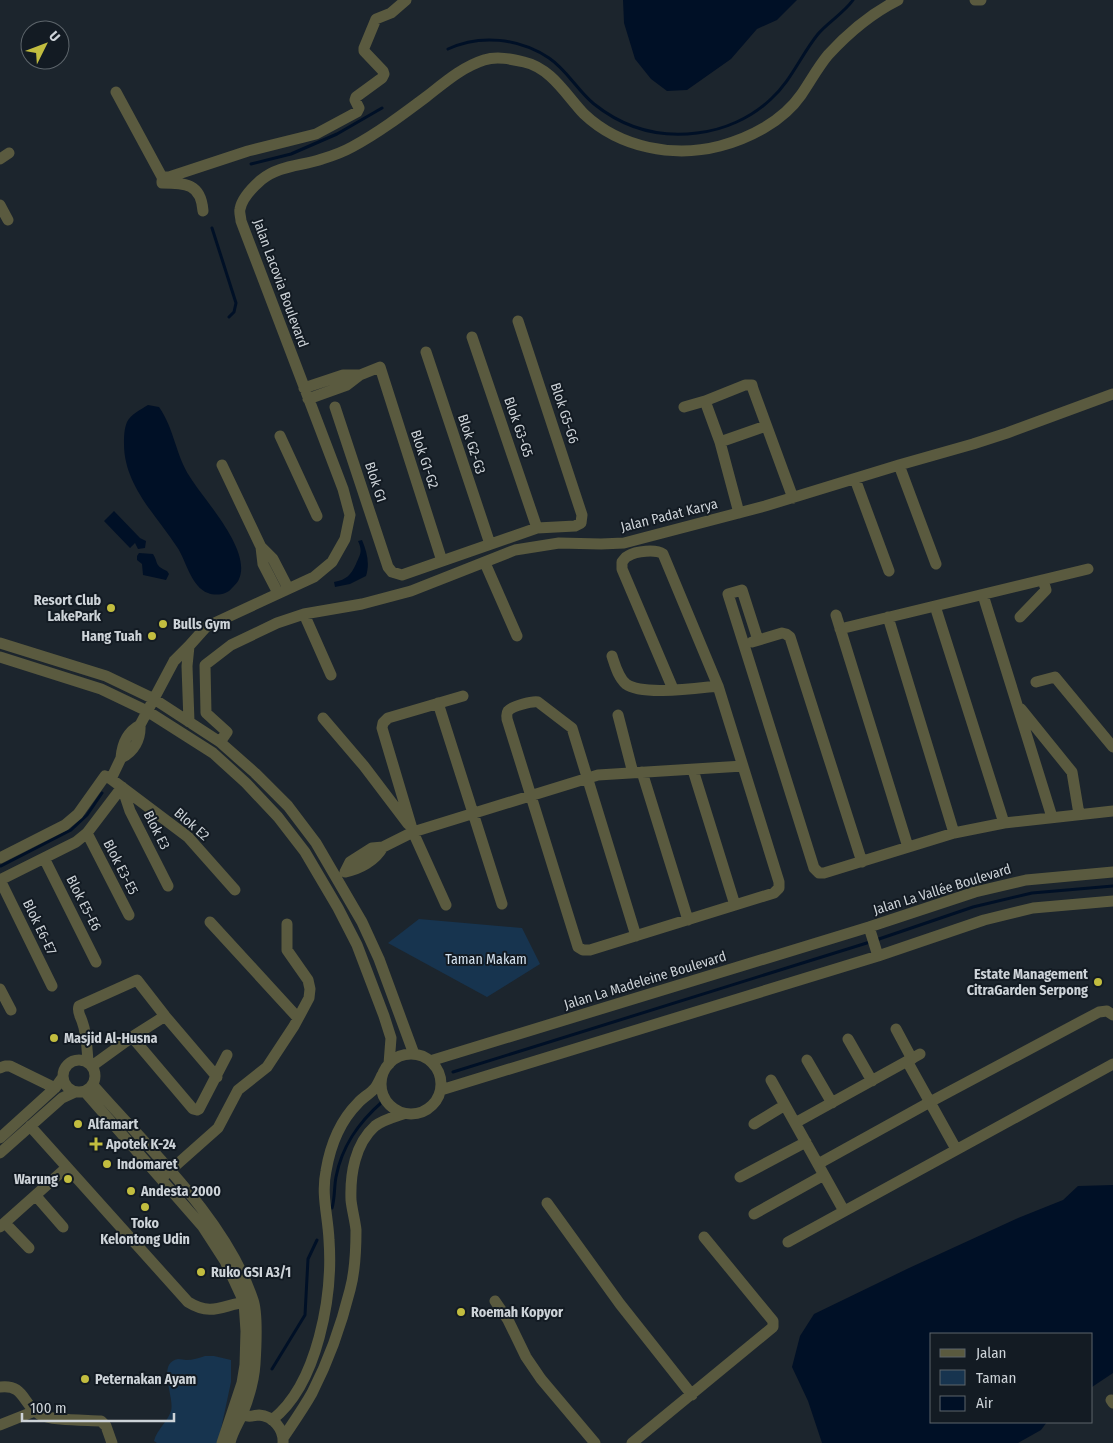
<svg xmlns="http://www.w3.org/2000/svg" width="1113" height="1443" font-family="'Fira Sans Condensed',sans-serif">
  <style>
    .green { fill: #17344f }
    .water { fill: #001026 }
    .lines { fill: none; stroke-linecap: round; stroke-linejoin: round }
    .stream { stroke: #001026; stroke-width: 3 }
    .minor { stroke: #5a5a3f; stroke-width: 11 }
    .poi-dot { fill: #c2bd3f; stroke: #131b23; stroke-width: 2 }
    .labels { text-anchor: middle; stroke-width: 4; stroke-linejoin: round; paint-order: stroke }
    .street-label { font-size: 14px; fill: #cdd3d8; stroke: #131b23 }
    .poi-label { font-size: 14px; font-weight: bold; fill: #cdd3d8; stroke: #131b23; text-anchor: start }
    .park-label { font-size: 14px; fill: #d5e3f0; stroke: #131b23 }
  </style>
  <rect width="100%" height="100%" fill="#1c252d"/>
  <path class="green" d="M419,919l103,9 18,36 -53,33 -99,-54z
    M205,1356h9l17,4v22l-13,61h-61l-3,-2c3,-12 13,-18 17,-30 4,-14 -15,-48 7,-52 3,0 6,1 8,1 7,0 13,-2 19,-4z"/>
  <path class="water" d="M623,0h174l-20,20 -20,9 -26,30 -44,31 -20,1 -16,-12 -16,-20 -11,-36z
    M148,405l11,2c15,21 17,49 31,70 14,23 62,73 49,102 -1,3 -5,7 -7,9 -5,7 -17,8 -24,5 -17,-6 -22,-33 -31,-46 -21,-32 -53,-62 -53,-103 0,-7 0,-15 3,-22 4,-8 13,-12 21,-17z
    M114,511l26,27 6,3 -1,7 -7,1 -3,-6 -5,5 -26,-27z
    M362,540c5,12 8,23 4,36l-16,8 -15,3 -1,-5c12,-2 17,-7 22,-18 4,-10 7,-12 2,-23z
    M139,553l14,1c6,10 1,11 14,17l2,3 -3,6 -23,-5 -1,-11 -5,-4v-4z
    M1113,1185v188l-21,14v-53h-160v88h115l-6,8 -23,13h-196l-14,-42 -16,-34 8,-31 14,-22 95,-46 109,-50 45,-18 15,-14z"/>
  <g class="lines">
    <path class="stream" d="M448,49c32,-15 71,-11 101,9 18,12 28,32 45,46 30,24 64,34 103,29 27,-3 54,-15 74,-34 20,-18 30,-44 47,-65 10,-12 26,-21 35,-34
      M251,164l40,-10 46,-20 45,-26
      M212,228l24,75 -2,9 -5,5
      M1,866l70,-36 16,-15 15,-22
      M876,940l97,-33 59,-14 81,-7
      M453,1072l417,-130
      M332,1208c3,-10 2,-21 4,-31 6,-31 22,-54 46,-75
      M272,1369l33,-54 3,-56 9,-19"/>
    <path class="minor" d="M975,0h6
      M116,92l46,85h7l79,-26 68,-17 41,-22 2,-4 -4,-8 1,-3 26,-19 2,-4 -1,-3 -19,-20v-3l12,-29 15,-6 15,-13
      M0,159l9,-6
      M162,181v2c23,0 39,0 41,28
      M0,205l8,15
      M472,337l65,191
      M426,352l64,192
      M360,375l20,-8 62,194
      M304,388l39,-13h17l-13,10 -39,14
      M335,407l53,160 4,5 10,3 135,-47 38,-2 6,-3 1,-8 -64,-194
      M684,407l21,-6
      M280,436l37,80
      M720,442l46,-16
      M222,465l39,82
      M899,465l37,99
      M855,479l34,92
      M739,513l-19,-71 -15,-41 40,-16h7l1,4 40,109
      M485,563l32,73
      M278,593l-15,-29 -2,-17 12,12 15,29
      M983,595l69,222
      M935,606l69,217
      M304,614l27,61
      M836,615l72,232
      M888,617l66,216
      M1020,617l26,-27 -3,-10
      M840,629l248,-60
      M758,640l-16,-50 -14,4 86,274 5,5h5l130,-40 50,-10 109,-12
      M752,642l30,-9 4,1 4,3 72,225
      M0,643l106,33 48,23 66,43 35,31 33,33 28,37 46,79 17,37 35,95
      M189,646l17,-19 108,-50 18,-15 13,-23 5,-24 -7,-26 -102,-268c0,-3 -2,-9 -1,-12 2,-11 13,-22 21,-29 18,-15 41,-14 61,-21 10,-3 21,-7 30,-12 26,-14 50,-32 74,-50 18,-14 36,-30 58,-37 13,-4 27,-1 40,2 27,6 42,33 60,52 36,34 90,44 136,32 30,-8 63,-25 81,-51 9,-13 17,-28 27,-40 21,-23 42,-41 70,-55
      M612,656c3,9 6,21 14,28 16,12 71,4 92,2
      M0,657l101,32 46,22 66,42 33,30 32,34 27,35 33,56 19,37 27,71 7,22 -2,26
      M1036,682l19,-5 58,70
      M438,703l64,201
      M1021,709l51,63 7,42
      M618,715l15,58
      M323,718l41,48 44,58
      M140,725c-13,7 -18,19 -19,33 13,-6 20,-19 19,-33l34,-64 15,-15 -2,20 2,56
      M220,742l7,-10 -21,-19 -1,-48 26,-20 46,-22 27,-9 58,-10 49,-13 104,-41 44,-7 42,1 23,-1 141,-37 134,-41 74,-21 34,-11 106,-39
      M693,770l42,135
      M642,772l46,148
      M111,779l10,-21
      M122,787l8,24 38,75
      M87,833l42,82
      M383,847c-8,14 -23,22 -38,25l5,-10 22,-14 11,-1 30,-15 185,-57 145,-9
      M0,858l65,-33 13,-11 27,-38 6,3 77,58 47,53
      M44,858l52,104
      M0,880l76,-38 11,-9 35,-46
      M0,880l52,106
      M446,905l-33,-73 -31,-104 1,-5 5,-5 75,-22
      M210,922l88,96
      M869,927l9,29
      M636,936l-64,-208 -34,-26c-6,-1 -26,4 -30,9 -2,3 -1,5 -1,8l71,228 5,3h7l184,-57 5,-5v-6l-61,-196 -55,-132c-7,-5 -27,-3 -35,2 -3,1 -4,4 -6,6v7l51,120
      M0,989l11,21
      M896,1029l16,30
      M132,1037l61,72 4,1 2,-1 28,-54
      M848,1039l24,42
      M381 1084a30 30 0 1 1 60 0a30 30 0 1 1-60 0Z
      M63 1076a16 16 0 1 1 32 0a16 16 0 1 1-32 0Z
      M807,1060l25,43
      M430,1061l439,-134 106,-35 51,-12 87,-8
      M907,1061l49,88
      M88,1062c-1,-13 -1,-28 -6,-41 -2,-6 -5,-9 -3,-15l58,-26 28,36 52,61
      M92,1066l40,-29 33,-21
      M0,1068l5,-2h5l45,22
      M771,1080l24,43
      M93,1085c55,63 133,134 160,215 5,14 3,48 2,64 -1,17 -7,36 -13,51 -4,9 -10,18 -12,28
      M441,1090l437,-134 106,-36 49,-12 80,-7
      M85,1092l118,135 22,34 19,41 2,29 -1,34 -3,18 -20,60
      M754,1124l31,-19
      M30,1126l158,176c26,16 36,1 61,0
      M0,1138l55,-50 8,-11
      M0,1153l62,-55 13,-6
      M818,1164l112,-62 169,-90 8,-1 6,4
      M165,1175l53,-47 20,-38 29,-23 27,-41 15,-28 1,-9 -2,-9 -21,-30v-26
      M740,1177l66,-35
      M36,1196l27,31
      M547,1203l73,101 72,91
      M844,1211l-49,-88 125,-69
      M754,1214l70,-39
      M5,1223l24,25
      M0,1227l66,-59
      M788,1242l325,-178
      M495,1301l13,19 18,37 15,22 54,64
      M0,1387c25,-3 22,17 39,27 11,7 47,6 62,7l5,5 6,17
      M1111,1400l2,3
      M236,1411c3,1 7,4 11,5 4,1 8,-1 12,-1 14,1 25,14 24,28
      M272,1420c46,-36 61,-125 57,-180 -1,-24 -8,-45 -3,-69 4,-24 14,-50 32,-68 5,-6 12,-9 17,-15 3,-4 5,-9 7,-13
      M0,1425l35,-14
      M283,1438c10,-15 20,-29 29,-45 17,-33 29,-67 38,-103 5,-18 6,-41 6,-60 -1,-10 -4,-20 -5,-30 -1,-26 4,-56 24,-74 8,-6 19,-9 28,-12
      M632,1443l141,-116v-6l-69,-84"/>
  </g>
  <g class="poi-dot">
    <circle cx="111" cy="608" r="5"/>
    <circle cx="163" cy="624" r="5"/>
    <circle cx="152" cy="636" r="5"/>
    <circle cx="1098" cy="982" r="5"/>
    <circle cx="54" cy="1038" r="5"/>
    <circle cx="78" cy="1124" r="5"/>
    <path d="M93.5 1136.5h5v5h5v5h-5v5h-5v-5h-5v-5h5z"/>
    <circle cx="107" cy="1164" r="5"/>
    <circle cx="68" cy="1179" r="5"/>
    <circle cx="131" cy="1191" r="5"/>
    <circle cx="145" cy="1207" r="5"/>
    <circle cx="201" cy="1272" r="5"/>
    <circle cx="461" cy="1312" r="5"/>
    <circle cx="85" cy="1379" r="5"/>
  </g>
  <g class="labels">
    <g class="street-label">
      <text transform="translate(281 283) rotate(70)" y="5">Jalan Lacovia Boulevard</text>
      <text transform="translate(565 413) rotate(72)" y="5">Blok G5-G6</text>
      <text transform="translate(519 427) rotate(71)" y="5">Blok G3-G5</text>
      <text transform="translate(472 444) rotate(72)" y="5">Blok G2-G3</text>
      <text transform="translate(425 459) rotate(72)" y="5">Blok G1-G2</text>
      <text transform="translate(376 482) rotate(72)" y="5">Blok G1</text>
      <text transform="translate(669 515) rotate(-14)" y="5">Jalan Padat Karya</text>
      <text transform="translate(192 824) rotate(41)" y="5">Blok E2</text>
      <text transform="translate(157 830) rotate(63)" y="5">Blok E3</text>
      <text transform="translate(121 867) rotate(63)" y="5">Blok E3-E5</text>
      <text transform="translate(942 889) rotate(-17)" y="5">Jalan La Vallée Boulevard</text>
      <text transform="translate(84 903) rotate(63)" y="5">Blok E5-E6</text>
      <text transform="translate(40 927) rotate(64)" y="5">Blok E6-E7</text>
      <text transform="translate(645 980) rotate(-17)" y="5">Jalan La Madeleine Boulevard</text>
    </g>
    <g class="poi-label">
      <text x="101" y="605" text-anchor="end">Resort Club<tspan x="101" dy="16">LakePark</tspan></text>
      <text x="173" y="629">Bulls Gym</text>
      <text x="142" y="641" text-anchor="end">Hang Tuah</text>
      <text x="1088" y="979" text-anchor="end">Estate Management<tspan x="1088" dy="16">CitraGarden Serpong</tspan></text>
      <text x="64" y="1043">Masjid Al-Husna</text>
      <text x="88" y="1129">Alfamart</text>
      <text x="106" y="1149">Apotek K-24</text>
      <text x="117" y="1169">Indomaret</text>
      <text x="58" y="1184" text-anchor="end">Warung</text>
      <text x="141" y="1196">Andesta 2000</text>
      <text x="145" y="1228" text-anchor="middle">Toko<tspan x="145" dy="16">Kelontong Udin</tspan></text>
      <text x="211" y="1277">Ruko GSI A3/1</text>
      <text x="471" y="1317">Roemah Kopyor</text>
      <text x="95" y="1384">Peternakan Ayam</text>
    </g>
    <g class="park-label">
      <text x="486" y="964">Taman Makam</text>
    </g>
  </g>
  <rect x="930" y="1333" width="162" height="90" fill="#131b23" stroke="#5d656b"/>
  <rect x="940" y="1349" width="25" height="8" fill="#5a5a3f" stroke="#5d656b"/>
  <text x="976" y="1358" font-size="15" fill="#cdd3d8">Jalan</text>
  <rect x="940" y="1370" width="25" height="15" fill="#17344f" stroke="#5d656b"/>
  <text x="976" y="1383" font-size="15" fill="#cdd3d8">Taman</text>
  <rect x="940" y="1396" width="25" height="15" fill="#001026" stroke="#5d656b"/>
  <text x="976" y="1408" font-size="15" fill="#cdd3d8">Air</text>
  <g transform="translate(45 45) rotate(48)"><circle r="24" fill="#131b23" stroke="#5d656b"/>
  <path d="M0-4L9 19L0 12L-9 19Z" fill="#c2bd3f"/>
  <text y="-8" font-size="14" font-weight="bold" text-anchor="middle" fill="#cdd3d8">U</text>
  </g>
  <path d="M22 1413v8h152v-8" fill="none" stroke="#cdd3d8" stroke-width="2.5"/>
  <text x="30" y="1413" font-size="15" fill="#cdd3d8" stroke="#131b23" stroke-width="4" paint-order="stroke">100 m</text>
</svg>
